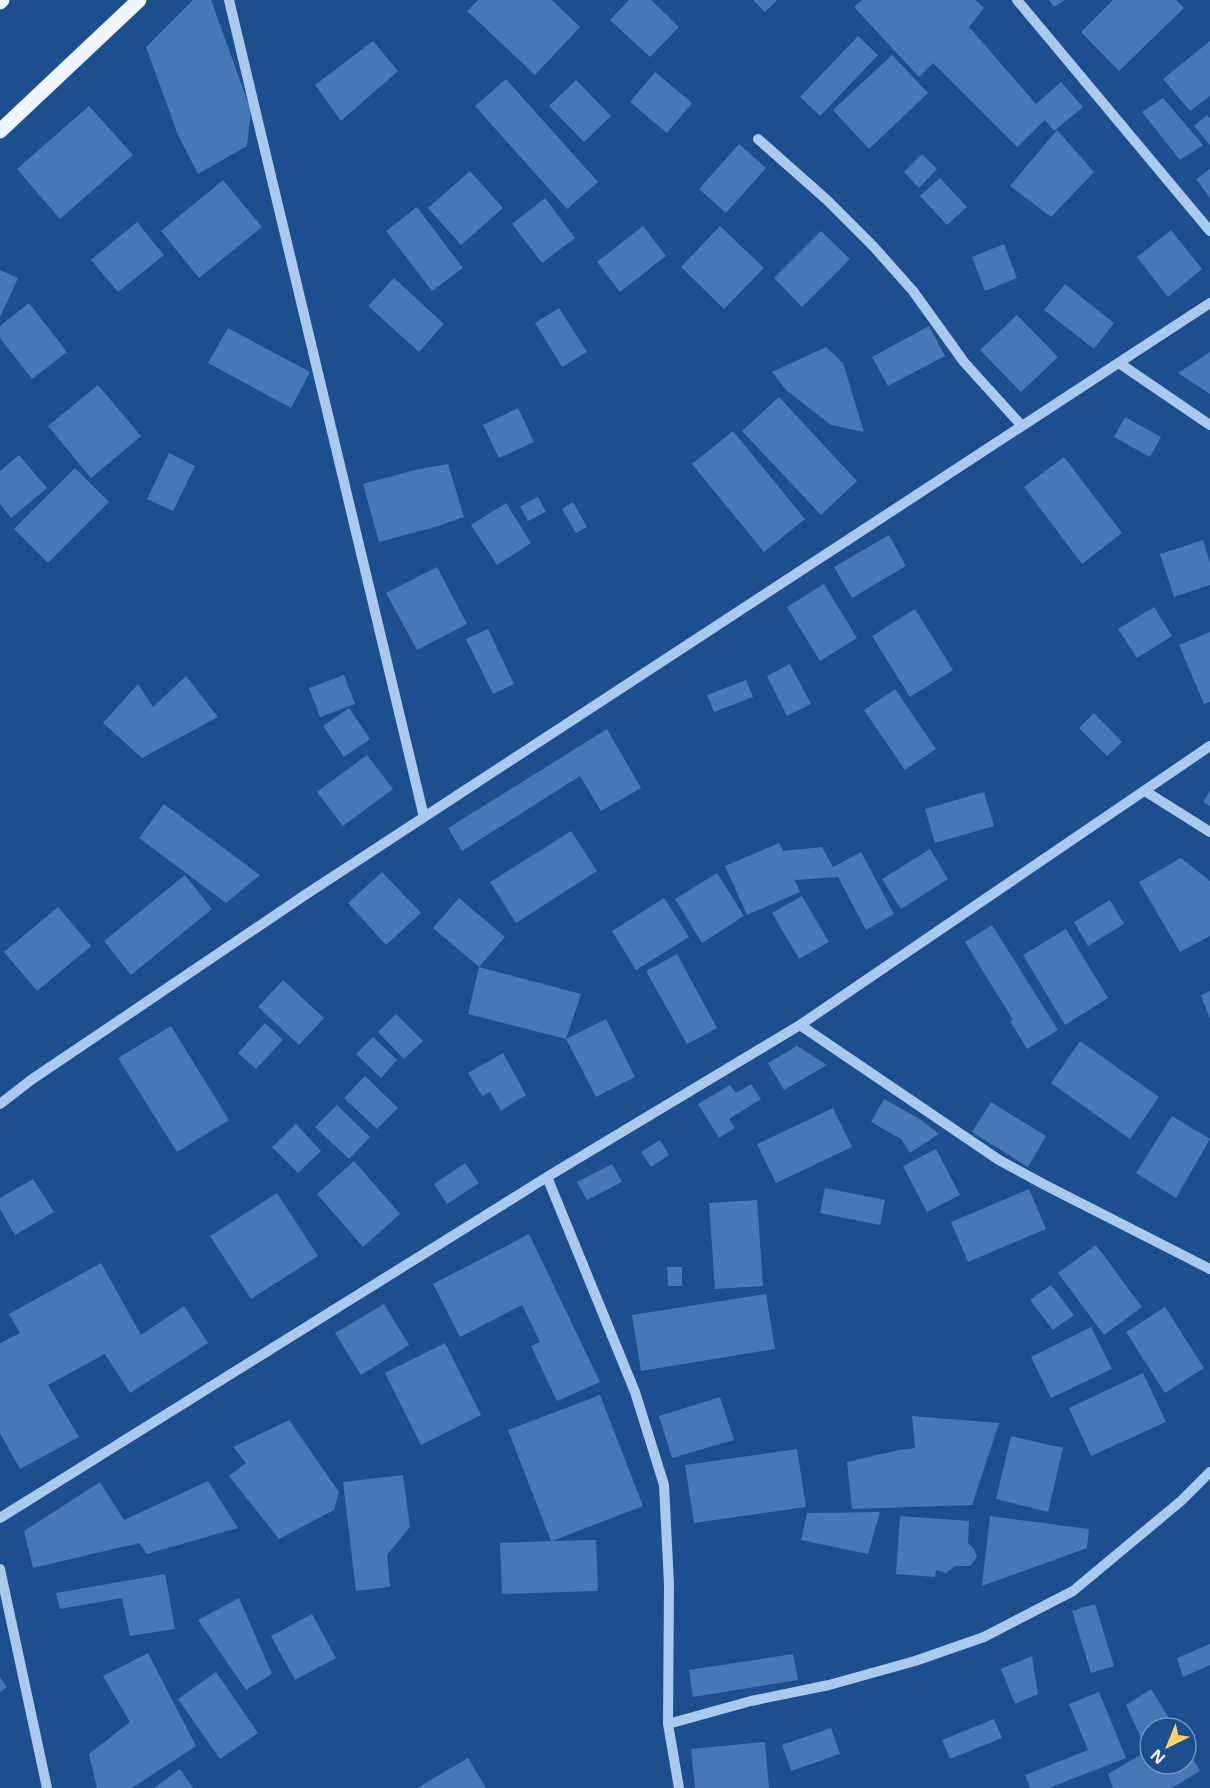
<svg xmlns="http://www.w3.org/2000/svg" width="1210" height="1788" font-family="'Noto Sans',sans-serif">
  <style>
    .building { fill: #4478b7 }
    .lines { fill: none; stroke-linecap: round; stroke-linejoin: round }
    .minor { stroke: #a9c9ee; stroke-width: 10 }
    .major { stroke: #f0f6ff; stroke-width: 15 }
  </style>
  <rect width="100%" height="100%" fill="#1b4f8f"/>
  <path class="building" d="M193,0h18l40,111 -4,35 -49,28 -20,-39 -32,-88z
    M478,0h74l28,27 -45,48 -68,-64z
    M629,0h22l28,27 -29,30 -40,-37z
    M753,0h24l-12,12z
    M862,0h113l9,8 -15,19 67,77 25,-22 22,25 -29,24 -9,-11 -28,27 -84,-84 -14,14 -65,-70z
    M1049,0h16l-11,7z
    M1113,0h63l8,8 -65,63 -38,-39z
    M858,36l20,19 -58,61 -20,-19z
    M373,41l25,30 -57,50 -26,-36z
    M1210,41v55l-20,15 -27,-32z
    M892,55l36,38 -59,56 -36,-39z
    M655,72l37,31 -25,30 -37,-31z
    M506,79l92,103 -31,27 -92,-103z
    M576,80l35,36 -27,26 -35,-36z
    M1163,98l40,47 -23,15 -38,-48z
    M89,106l44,49 -73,64 -43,-50z
    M1207,115l3,3v27l-16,-19z
    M1057,130l37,42 -43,45 -41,-31z
    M739,144l27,24 -40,45 -27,-24z
    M922,154l15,15 -18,19 -15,-16z
    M1210,169v29l-14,-19z
    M470,171l33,37 -42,37 -33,-37z
    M940,178l27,29 -20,18 -27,-29z
    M223,180l39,47 -63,51 -38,-47z
    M545,198l30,40 -33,25 -30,-39z
    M417,207l46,61 -31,23 -46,-60z
    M137,222l27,33 -46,37 -27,-32z
    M643,226l23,30 -46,36 -23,-30z
    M720,226l44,42 -40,41 -43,-42z
    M1171,230l31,39 -34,28 -31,-40z
    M821,231l29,28 -48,48 -28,-29z
    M1004,244l13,34 -32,13 -13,-34z
    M0,270l18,8 -18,39z
    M394,278l50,46 -25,28 -51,-46z
    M1065,284l49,39 -20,26 -50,-39z
    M29,303l38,49 -35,27 -32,-41v-12z
    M559,308l28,44 -25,15 -27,-44z
    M1017,315l41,42 -37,35 -41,-42z
    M929,326l16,30 -57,30 -16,-29z
    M228,328l82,44 -19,36 -83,-45z
    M826,347l17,16 21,69 -33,-7 -45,-35 -14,-18z
    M1210,352v42l-32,-21z
    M98,385l43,51 -50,42 -43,-52z
    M779,397l78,84 -36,34 -79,-84z
    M518,408l16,34 -35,16 -16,-33z
    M1125,417l36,20 -11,20 -36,-20z
    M733,431l72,88 -41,33 -72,-88z
    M169,453l26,13 -22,45 -26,-12z
    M19,455l28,33 -36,30 -11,-14v-33z
    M1064,457l58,76 -40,31 -58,-77z
    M448,464l16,53 -29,10 -56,15 -16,-58 56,-15z
    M75,468l34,34 -61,61 -34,-34z
    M538,497l8,15 -18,9 -8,-15z
    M573,502l14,25 -11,6 -14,-24z
    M506,503l25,40 -34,22 -26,-40z
    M889,535l17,31 -54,32 -18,-31z
    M1203,540l7,23v22l-36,12 -14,-43z
    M437,567l30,57 -50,26 -31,-57z
    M824,584l33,54 -37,23 -33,-54z
    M1154,607l18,29 -35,22 -19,-29z
    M915,609l38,61 -43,27 -38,-61z
    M488,629l26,55 -21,10 -27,-55z
    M1210,632v70l-6,2 -25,-59z
    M790,664l21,40 -24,12 -20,-40z
    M344,675l11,29 -35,13 -11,-29z
    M186,676l32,41 -76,41 -39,-35 35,-39 15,23z
    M746,680l7,17 -39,15 -7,-17z
    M895,689l41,60 -31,21 -41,-60z
    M349,708l21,31 -26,18 -21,-31z
    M1094,713l28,29 -15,14 -28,-28z
    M607,729l34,59 -40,23 -21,-35 -118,75 -14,-23z
    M367,755l26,34 -50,37 -26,-34z
    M1210,791v15l-7,-4z
    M984,792l10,34 -59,17 -10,-34z
    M164,804l96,71 -34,28 -87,-65z
    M571,831l26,40 -81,52 -26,-41z
    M779,843l4,8 39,-4 11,20 28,-15 33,62 -28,16 -28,-53 -43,3 5,12 -53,23 -22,-49z
    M930,849l18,30 -47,30 -19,-30z
    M1181,858l29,23v55l-30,16 -41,-70z
    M382,872l39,41 -35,32 -38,-42z
    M717,873l27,43 -42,27 -27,-44z
    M185,875l27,34 -81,66 -27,-34z
    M802,896l27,46 -30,17 -27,-46z
    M459,898l46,39 -26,30 102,27 -15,45 -98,-25 11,-47 -46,-39z
    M664,898l25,39 -53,33 -24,-39z
    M1110,900l14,24 -36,22 -14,-24z
    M58,907l33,39 -54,45 -33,-39z
    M992,925l66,105 -31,19 -17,-28 3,-1 -48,-78z
    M1066,929l42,69 -43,27 -42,-70z
    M677,954l40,74 -30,16 -41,-73z
    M283,980l41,38 -25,27 -41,-38z
    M1210,991v28l-9,-24z
    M396,1014l27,27 -19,18 -26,-27z
    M606,1019l29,58 -39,20 -30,-58z
    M265,1023l18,17 -27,29 -18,-16z
    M171,1026l58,94 -52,32 -59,-94z
    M373,1037l24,23 -16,18 -25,-24z
    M1080,1041l79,56 -29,42 -79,-56z
    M797,1046l30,19 -43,25 -16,-27z
    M503,1053l23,42 -25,16 -11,-19 -8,4 -14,-23z
    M365,1076l33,32 -21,21 -33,-31z
    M751,1084l10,15 -32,20 6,9 -16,10 -21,-34 32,-19 6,8z
    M884,1099l36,20 19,15 -29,19 -9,-14 -30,-17z
    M991,1102l55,34 -18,31 -56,-35z
    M337,1105l33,32 -21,22 -34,-32z
    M833,1108l19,39 -76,36 -19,-39z
    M1172,1116l38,23 -34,59 -40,-25z
    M296,1124l25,27 -23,22 -26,-26z
    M660,1140l9,15 -18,12 -10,-15z
    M936,1149l24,46 -33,17 -24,-46z
    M354,1161l46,53 -37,33 -46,-53z
    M465,1163l14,20 -32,21 -13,-20z
    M612,1164l10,18 -35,18 -10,-18z
    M33,1179l21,33 -39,23 -15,-26v-11z
    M825,1188l60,12 -5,25 -60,-12z
    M1029,1189l17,40 -78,33 -17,-40z
    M277,1193l41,63 -67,43 -41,-63z
    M757,1200l6,86 -48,3 -6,-86z
    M529,1234l71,148 -43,19 -26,-55 9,-4 -18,-37 -62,32 -27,-53z
    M1096,1245l46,62 -38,28 -46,-62z
    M101,1263l40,72 43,-29 24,37 -78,50 -25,-39 -57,31 31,52 -59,32 -20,-36v-90l20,-10 -11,-19z
    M667,1267h15v19h-14z
    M1051,1285l23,30 -21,15 -23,-30z
    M766,1294l9,55 -134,22 -9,-56z
    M384,1304l25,41 -48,30 -26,-42z
    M1165,1307l39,61 -39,25 -39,-61z
    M1091,1327l21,42 -61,29 -20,-41z
    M445,1343l36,72 -60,30 -36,-72z
    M1143,1373l23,49 -75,34 -22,-48z
    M600,1395l43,111 -91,35 44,-1 2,51 -96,3 -2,-51 51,-2 -43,-111z
    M720,1397l14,43 -62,18 -13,-42z
    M912,1416l87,7 -27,82 -120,4 -5,-47 52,-12 16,-2z
    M289,1420l50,72 -5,18 -55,29 -50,-63 17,-13 -13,-16z
    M1011,1436l52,12 -15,64 -52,-13z
    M797,1449l9,58 -112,16 -9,-58z
    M403,1475l7,52 -23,28 3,32 -34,4 -13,-109z
    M208,1481l30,47 -91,26 -8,-11 -106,25 -9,-37 76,-49 24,38z
    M880,1512l-12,42 -67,-14 6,-27z
    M900,1516l69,5 -1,22 6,6 3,8 -7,9h-15l-9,7 -10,-3 -1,7 -39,-3z
    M990,1516l99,13 -2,19 -105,38z
    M165,1574l10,55 -45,7 -8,-38 -62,11 -4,-16z
    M239,1598l33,76 -26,16 -48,-70z
    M1095,1604l19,62 -23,7 -19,-62z
    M312,1614l24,44 -41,22 -24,-44z
    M1210,1644v21l-27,12 -6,-19z
    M148,1653l48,93 -64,42h-35l-8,-34 41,-32 -27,-46z
    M793,1654l5,26 -105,17 -4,-27z
    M1032,1656l6,38 -23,10 -14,-35z
    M216,1672l42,61 -38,26 -42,-60z
    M0,1677l7,10 -7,5z
    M1151,1689l24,39h-25v36h36v-17l14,24 -28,17h-59l-5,-14 39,-23 -21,-46z
    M1099,1692l27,66 -77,30h-19l-5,-13 63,-25 -19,-46z
    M994,1719l8,19 -52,21 -8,-19z
    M831,1728l9,26 -49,17 -9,-26z
    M765,1742l4,46h-74l-4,-39z
    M468,1758l18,30h-69z
    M180,1769l13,19h-39z"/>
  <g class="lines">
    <path class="minor" d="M229,0l195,817
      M1017,0l193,231
      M758,139l69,61 46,46 40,45 51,71 58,64
      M1119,363l91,62
      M1145,791l65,41
      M800,1025l199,135 46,25 165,84
      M0,1104l31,-24 274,-185 905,-592
      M547,1177l88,215 29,93 5,99 -1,140 11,64
      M0,1518l547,-341 253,-152 410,-279
      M0,1569l47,219
      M668,1724l83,-23 78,-16 86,-24 69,-24 89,-46 108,-90 29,-29"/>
    <path class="major" d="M0,2l2,-2
      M0,131l139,-131"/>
  </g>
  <g transform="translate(1168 1746) rotate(223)"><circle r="28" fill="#1b4f8f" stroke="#7695bc" stroke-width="1.5"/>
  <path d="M0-4.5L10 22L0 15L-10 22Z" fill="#ffd166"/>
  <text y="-9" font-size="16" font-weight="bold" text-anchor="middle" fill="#ffffff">N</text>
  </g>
</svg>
